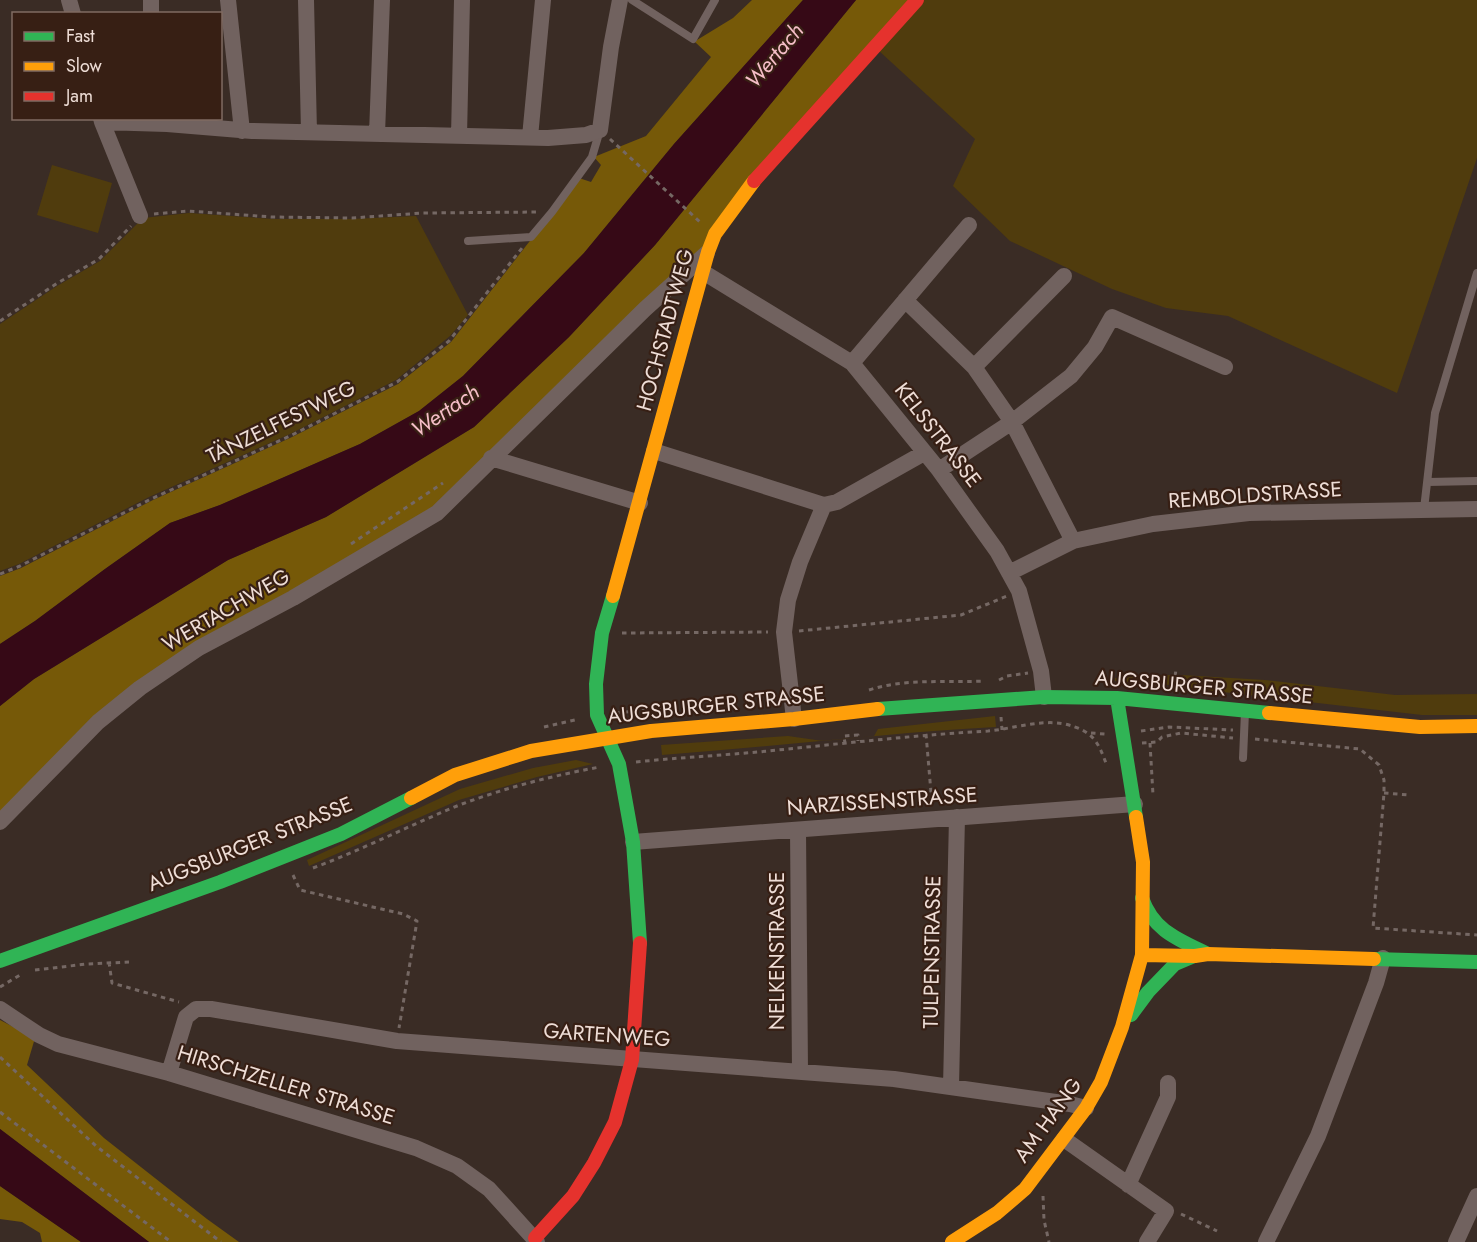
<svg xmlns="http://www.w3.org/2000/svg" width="1477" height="1242" font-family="Jost,sans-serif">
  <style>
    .green { fill: #503c0d }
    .forest { fill: #765908 }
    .water { fill: #360916 }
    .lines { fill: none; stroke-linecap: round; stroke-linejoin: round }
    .path { stroke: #756864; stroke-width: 3; stroke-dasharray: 4.5 4.5; stroke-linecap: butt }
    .lane { stroke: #71625f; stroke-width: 8 }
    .street { stroke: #71625f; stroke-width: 16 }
    .fast { stroke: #30b455; stroke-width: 14 }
    .slow { stroke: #ff9f0a; stroke-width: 14 }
    .jam { stroke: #e5322d; stroke-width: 14 }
    .labels { text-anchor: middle; stroke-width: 4.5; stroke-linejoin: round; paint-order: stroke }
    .street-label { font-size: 21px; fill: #eeddd6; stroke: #371f14 }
    .water-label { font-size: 22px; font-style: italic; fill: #f5bec7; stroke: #371f14 }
  </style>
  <rect width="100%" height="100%" fill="#3a2c25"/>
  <path class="green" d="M921,0h556v158l-80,235 -169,-77 -62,-8 -54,-19 -102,-48 -57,-55 22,-47 -97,-89z
    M52,165l60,18 -14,50 -61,-18z
    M189,213l84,6h79l64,-3 52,99 -18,21 -54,44 -106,54 -141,63 -130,67 -19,7v-247l57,-38 43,-25 43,-43z
    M1170,675l-1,10 -54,-4v-3z
    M1181,675l84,5 130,15 82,-1v21h-55l-242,-28z
    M995,716l1,11c-112,6 -223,20 -334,28l-1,-10 127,-9 35,5 51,-5 4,-7z
    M576,760l17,4 -56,13 -78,23 -150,66 -2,-6 153,-71 73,-21z"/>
  <path class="forest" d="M752,0h51l-129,144 -90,109 -121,123 -44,35 -59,33 -140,61 -50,18 -65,46 -70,52 -35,23v-68l21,-8 132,-68 137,-62 108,-54 53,-42 128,-164 12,4 10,-17 -7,-8 52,-21 65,-79 -16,-15 2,-2 36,-22z
    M856,0h55l-206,252 -270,259 -240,133 -195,172v-110l34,-27 194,-119 98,-43 148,-90 95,-90 86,-92z
    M0,1020l35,18 -8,27 77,73 103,81 32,23h-90l-149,-113z
    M0,1186l81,56h-39l-2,-9 -18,-11 -22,-3z"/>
  <path class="water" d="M803,0h53l-201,245 -86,92 -95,90 -148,90 -98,43 -194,119 -34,27v-62l35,-23 70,-52 65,-46 50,-18 140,-61 59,-33 44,-35 121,-123 90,-109z
    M0,1129l149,113h-68l-81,-56z"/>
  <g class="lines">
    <path class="path" d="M610,139l90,83
      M154,214l34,-3 84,6 80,1 71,-5 114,-1
      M0,321l56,-37 43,-25 32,-33
      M351,544l92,-61
      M0,574l20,-8 131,-67 139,-63 107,-54 52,-41 73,-93
      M799,631l162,-16 46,-19
      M622,633l146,-1
      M999,680l8,-4 21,-3
      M1174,685l2,-16
      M869,690c37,-12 76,-7 115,-9
      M615,713l47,-4
      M1001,717l1,13
      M544,727l35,-8
      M1141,731l28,-4 64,3
      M1091,733l14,1
      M926,734l6,70
      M1255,739l105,10 19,16 5,15v13l-11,135 104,7
      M1142,743l15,-1 5,-5 19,-4 52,5
      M1150,743l3,52
      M845,744l-1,-8 14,-1v6
      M636,762c48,-5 95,-7 142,-12 70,-7 139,-15 210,-19 24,-2 52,-12 77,-7 28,7 33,17 42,42
      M1384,793l26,2
      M313,868c51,-19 99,-44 149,-64 43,-16 93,-29 138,-37
      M293,875l7,15 103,24 14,7 -18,107
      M109,962l3,21 67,19
      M35,970l52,-6 42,-2
      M0,987l20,-12
      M0,1057l96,89 125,96
      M0,1112l171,130
      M1043,1196l1,24 5,22
      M1181,1214l36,17"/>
    <path class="lane" d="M632,0l61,39 22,-39
      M468,241l63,-4 21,-25 40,-55 8,-27
      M1428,482l49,-1
      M1424,509l11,-96 42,-140
      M1243,758l2,-46"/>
    <path class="street" d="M69,0l4,14
      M151,0v14
      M228,0l14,131
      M306,0l3,132
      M101,118l1,4 65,2 85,7 296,7 38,-3 14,-5 11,-83 9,-47
      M102,122l38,94
      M377,134l5,-134
      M459,136l3,-136
      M530,137l13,-137
      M703,272l149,91 87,107 58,81 22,40 22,80 3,26
      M905,300l69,67 38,55 61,119
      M852,363l117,-138
      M974,367l90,-91
      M654,451l170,54 13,-3 87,-49
      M491,458l149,45
      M939,470l73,-48 59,-46 24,-29 17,-30 113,50
      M1009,573l64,-32 80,-17 96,-11 228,-4
      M794,719l-10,-87 4,-32 12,-38 24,-57
      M0,822l98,-100 42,-34 59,-40 94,-50 144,-85 208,-204 62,-56
      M798,830l2,241
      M633,842l502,-38
      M0,1009l39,26 19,9 111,29 247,75 41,18 32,23 48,53
      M169,1073l17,-56 10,-8h15l186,32 497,38 176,25 16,4
      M951,1087l6,-270
      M1064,1139l102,72 -19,31
      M1128,1185l40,-88v-14
      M1266,1242l52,-106 58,-153 7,-25
      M1456,1242l21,-46"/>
    <path class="fast" d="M613,596l-11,37 -6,51 1,31 22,49 14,78 7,101
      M1117,698l19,119
      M878,709l166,-12 73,1 152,15
      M1142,898c11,32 35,41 64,55
      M1374,959l103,3
      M0,961l220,-79 121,-48 70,-36
      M1131,1015l17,-23 27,-28 19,-8"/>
    <path class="slow" d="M613,596l95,-344 7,-18 39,-53
      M1269,713l151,14 57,-1
      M411,798l44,-23 76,-24 120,-20 143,-12 84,-10
      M1142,955l53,1 13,-2 166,5
      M952,1242l45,-29 28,-24 61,-81 15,-26 21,-55 20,-72 1,-93 -7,-45"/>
    <path class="jam" d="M754,181l163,-181
      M535,1238l38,-42 21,-33 21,-41 17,-62 8,-117"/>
  </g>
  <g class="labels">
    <g class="street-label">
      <text transform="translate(665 330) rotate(-75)" y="7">HOCHSTADTWEG</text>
      <text transform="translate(281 422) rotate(-26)" y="7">TÄNZELFESTWEG</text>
      <text transform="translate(938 435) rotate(52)" y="7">KELSSTRASSE</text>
      <text transform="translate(1255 495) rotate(-4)" y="7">REMBOLDSTRASSE</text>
      <text transform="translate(226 610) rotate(-30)" y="7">WERTACHWEG</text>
      <text transform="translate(1204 687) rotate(5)" y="7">AUGSBURGER STRASSE</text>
      <text transform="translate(716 705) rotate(-6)" y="7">AUGSBURGER STRASSE</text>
      <text transform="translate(882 801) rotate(-4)" y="7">NARZISSENSTRASSE</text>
      <text transform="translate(250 844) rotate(-22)" y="7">AUGSBURGER STRASSE</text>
      <text transform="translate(777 951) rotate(-90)" y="7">NELKENSTRASSE</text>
      <text transform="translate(932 952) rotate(-89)" y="7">TULPENSTRASSE</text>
      <text transform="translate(607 1035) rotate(4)" y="7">GARTENWEG</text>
      <text transform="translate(286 1085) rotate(17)" y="7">HIRSCHZELLER STRASSE</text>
      <text transform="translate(1048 1120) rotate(-54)" y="7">AM HANG</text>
    </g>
    <g class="water-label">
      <text transform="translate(774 55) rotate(-50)" y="8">Wertach</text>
      <text transform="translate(445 410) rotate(-34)" y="8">Wertach</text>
    </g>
  </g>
  <rect x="12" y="12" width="210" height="108" fill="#371f14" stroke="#806b62" stroke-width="1.5"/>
  <rect x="24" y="32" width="30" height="9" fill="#30b455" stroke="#806b62" stroke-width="1.5"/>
  <text x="66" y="42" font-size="18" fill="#eeddd6">Fast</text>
  <rect x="24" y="62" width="30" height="9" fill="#ff9f0a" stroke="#806b62" stroke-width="1.5"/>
  <text x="66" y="72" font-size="18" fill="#eeddd6">Slow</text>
  <rect x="24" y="92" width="30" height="9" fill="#e5322d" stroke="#806b62" stroke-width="1.5"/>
  <text x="66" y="102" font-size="18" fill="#eeddd6">Jam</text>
</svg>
